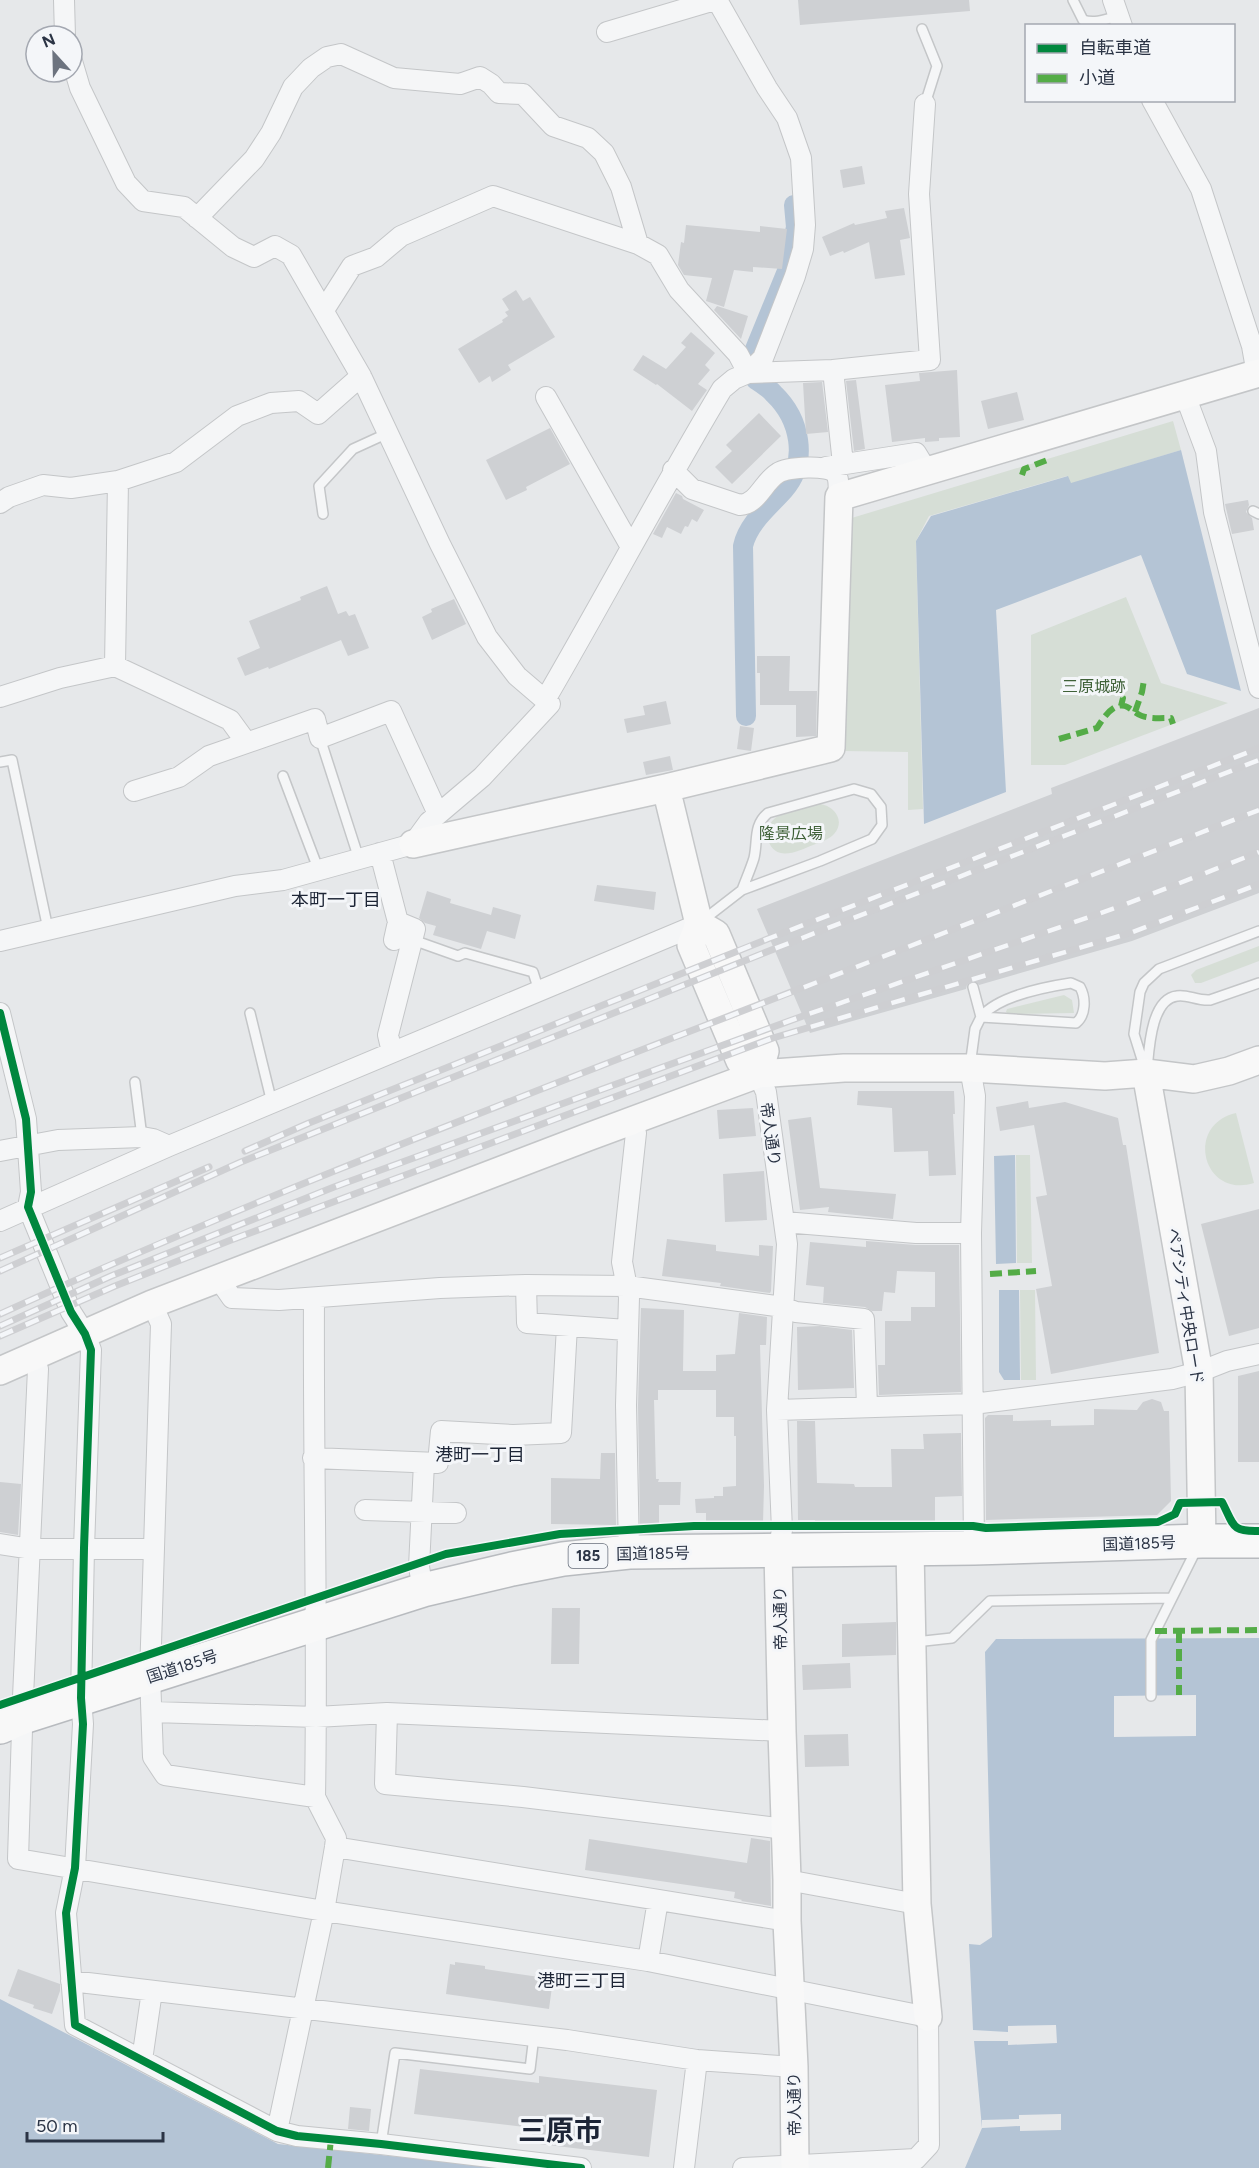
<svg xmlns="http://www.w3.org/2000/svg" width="1259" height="2168" font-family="Figtree,'Noto Sans JP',sans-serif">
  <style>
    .green { fill: #d6ded6 }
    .water { fill: #b4c4d5 }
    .pier { fill: #e6e8ea }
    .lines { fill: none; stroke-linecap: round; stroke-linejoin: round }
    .canal { stroke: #b4c4d5; stroke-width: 20 }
    .building { fill: #ced0d3 }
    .lane-casing { stroke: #c4c6c8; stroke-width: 12 }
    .street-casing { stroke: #c4c6c8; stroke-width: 22 }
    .secondary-casing { stroke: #c4c6c8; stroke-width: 30 }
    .highway-casing { stroke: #b8bbbf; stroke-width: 36 }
    .lane { stroke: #f5f6f7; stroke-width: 9 }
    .street { stroke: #f5f6f7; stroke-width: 20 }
    .secondary { stroke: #f8f8f8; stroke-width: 27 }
    .highway { stroke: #f8f8f8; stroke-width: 33 }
    .rail-casing { stroke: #cecfd2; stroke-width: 7 }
    .rail { stroke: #f4f6f9; stroke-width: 4.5; stroke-dasharray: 14; stroke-linecap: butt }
    .quiet { stroke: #54ac47; stroke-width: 6; stroke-dasharray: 12 6; stroke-linecap: butt }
    .cycleway-casing { stroke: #f4f6f9; stroke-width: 11 }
    .cycleway { stroke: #00873e; stroke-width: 8 }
    .labels { text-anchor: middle; stroke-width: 6; stroke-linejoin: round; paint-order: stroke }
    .shield { fill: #f4f6f9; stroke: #676e7b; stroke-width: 1.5 }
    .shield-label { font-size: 15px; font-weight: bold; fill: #2b3445 }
    .park-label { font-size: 16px; fill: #3f6138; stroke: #f4f6f9 }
    .street-label { font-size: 16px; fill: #2b3445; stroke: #f4f6f9 }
    .neighbourhood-label { font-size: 18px; fill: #1d2536; stroke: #f4f6f9 }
    .town-label { font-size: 28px; font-weight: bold; fill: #1d2536; stroke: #f4f6f9 }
  </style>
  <rect width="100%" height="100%" fill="#e6e8ea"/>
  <path class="green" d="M1173,421l8,29 -111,34 -3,-8 -138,40 -13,25 7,268 -15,1v-58l-65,-1 2,-231z
    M1126,597l35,86 67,20 -163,62h-34v-130z
    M819,804c15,1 27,17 15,30 -5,6 -14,8 -21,11 -15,6 -37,18 -45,-5 -3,-10 2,-19 10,-24z
    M1259,946v15l-58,22h-6l-4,-8 5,-5z
    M1064,995l8,5 2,13 -66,1 -2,-2 1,-3z
    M1236,1113l18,70c-51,16 -70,-58 -18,-70z
    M1016,1155h14l2,108h-15z
    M1020,1290h15l1,90h-15z"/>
  <path class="water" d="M1181,450l60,241 -54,-17 -46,-119 -145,55 10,182 -82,32 -8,-283 15,-25 137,-40 3,7z
    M1015,1155l1,108 -20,1 -2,-108z
    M999,1290h20l1,90h-16l-5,-8z
    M1259,1638v530h-294l17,-40 -9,-98 -4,-86 11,1 12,-8 -7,-285 11,-13z
    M0,1999l278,145 226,24h-504z"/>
  <path class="pier" d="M1196,1695v41l-82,1v-41z
    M1056,2025l1,18 -49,2v-4h-35v-11l35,2v-6z
    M1061,2114v16l-41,1v-5l-38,2v-8l37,-1v-4z"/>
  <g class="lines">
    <path class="canal" d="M746,716l-3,-170c5,-23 26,-39 41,-56 25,-29 16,-71 -10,-96 -5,-6 -12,-10 -18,-14l-5,-21 36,-88 9,-44 -2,-22"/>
  </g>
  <path class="building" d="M798,0h171l1,11 -170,14z
    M862,166l3,18 -22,4 -3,-18z
    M904,208l6,30 -10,2 5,35 -30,4 -6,-37 -25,11 -1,-2 -13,5 -8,-19 32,-14 1,2 32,-7 -2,-7z
    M686,225l74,7v-6l27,3 -5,40 -29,-2v5l-19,-2 -10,37 -18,-6 6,-23 -28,-3 -6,-10 3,-23 3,1z
    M516,290l7,11 7,-4 25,40 -47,28 3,5 -19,12 -2,-6 -11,7 -21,-34 45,-27 -1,-2 6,-4 -3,-4 4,-2 -7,-11z
    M717,306l31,10 -7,23 -27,-29z
    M691,332l24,21 -10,12 5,5 -12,14 9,6 -15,21 -35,-27 -1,1 -23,-15 10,-15 23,14 20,-22 -5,-4z
    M957,370l3,67 -21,1v3l-14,1v-4l-33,4 -7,-57 35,-4 -1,-8z
    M856,380l9,69 -11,2 -8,-70z
    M822,382l6,50 -22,2 -3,-51z
    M1017,392l7,28 -36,9 -7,-28z
    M759,413l22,23 -49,48 -17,-17 17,-16 -6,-6z
    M550,428l20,36 -44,23 1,3 -21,10 -20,-40z
    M676,493l6,3 1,3 21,11 -7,12 -5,-3 -4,8 -3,-1 -4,8 -14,-7 -5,11 -9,-4z
    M1248,500l1,5 -3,7 6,6 2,12 -22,4 -7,-30z
    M327,586l11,28 8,-3 3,5 6,-2 14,34 -21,8 -7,-16 -72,29 -1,-2 -23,9 -8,-18 23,-10 -11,-27 52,-21 -1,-3z
    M454,599l12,25 -34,16 -10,-23 10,-5 -1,-3z
    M757,656h33l-1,35h28l-1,45 -20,1v-32h-36v-32h-3z
    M666,701l5,23 -44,9 -3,-14 21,-4 -2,-9z
    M1259,708v185l-127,48 -153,44 -4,-4h-4l-4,4 -1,4 -156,44 -53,-124 295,-115 -1,-6z
    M740,726l14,2 -3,23 -14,-2z
    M670,756l3,14 -27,5 -3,-13z
    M597,885l59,7 -2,18 -60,-9z
    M427,891l24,8 -1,4 41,12 2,-8 28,8 -6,24 -28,-8 -6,18 -48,-14 3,-9 -11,-3 -6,-5z
    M858,1091h96l1,23h-2l3,61 -27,1 -1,-25 -34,1 -2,-44 -35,-3z
    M1028,1101l1,7 36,-6 53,16 5,27h3l33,208 -108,21 -15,-85 16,-3 -16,-89 11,-2 -13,-70 -34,6 -4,-24z
    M753,1108l3,28 -37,3 -2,-29z
    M811,1117l9,71 76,6 -3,25 -65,-7 1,-5 -29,3 -12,-90z
    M764,1171l3,49 -42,2 -2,-48z
    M1259,1209v119l-30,8 -28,-112z
    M667,1239l49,6v6l43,5v-11l14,1 -2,45 -1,2 -50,-7 1,-3 -59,-7z
    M866,1241l49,4h44l2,147 -82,3 -1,-30h7v-44h26v-14h24v-35l-38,-1 -2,22 -11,-1 -2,19h-10l-7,-4 -42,-4 1,-16 -18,-2 4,-43 56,5z
    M641,1308l43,2 -1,61h33v-16l19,-1 4,-41 28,4 -1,28h-6l4,141 -1,37 -57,1v-11h-10l-1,-14 19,-1v-2h9v-9l13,-1v-50h-2v-19h-18v-27h-58v10h-4l2,79h3l-1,3h23l-1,23h-21v21h-19l-2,-121z
    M820,1326l32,4 2,58 -56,2 -1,-63z
    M1259,1371v91h-21v-86z
    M1152,1399l9,3 3,9h5l2,90 -14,14 -171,5 -1,-102 3,-3h25v6l38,-1v6l43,-1v-16l43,1 6,-8z
    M797,1421h18l2,62 37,1 1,3h37l-1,-38h33l-1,-15 38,-1 1,63 -27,1v24l-120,1v-2h-17z
    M601,1453h14l1,72 -65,-1v-46l49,1z
    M0,1482l21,2 -3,51 -18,-3z
    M552,1608h28l-1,56h-28z
    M896,1622v33l-54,2v-33z
    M850,1663l1,25 -48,2 -1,-25z
    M848,1734l1,32 -44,1 -1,-32z
    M751,1838l19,3 1,65 -30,-5 1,-1 -8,-2 1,-6 -150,-22 4,-31 158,24z
    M455,1962l30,4v3l68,10 -4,30 -103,-15 4,-30 5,1z
    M18,1969l42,15v7l-8,23 -19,-6 1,-3 -26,-9z
    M420,2069l119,14v-7l118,14 -8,67 -118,-14 2,-15 -119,-14z
    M350,2107l21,2 -2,22 -21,-2z"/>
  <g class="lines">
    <defs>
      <path id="lane" d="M1073,0l10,20c12,4 24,-1 35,-4
        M922,29l15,37 -12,38
        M1253,511l6,3
        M323,514l-4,-28 34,-37 35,-16
        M320,738l39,121
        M0,762l12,-2 36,169
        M283,776l36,95
        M702,921l40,-31 78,-29 52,-22 10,-14 -1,-18 -10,-13 -17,-5 -86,24c-15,12 -10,28 -14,45 -3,10 -8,21 -12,32
        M413,940l45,16 7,-3 68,19 6,19
        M1071,983l9,4c6,11 6,28 -4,36l-95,-6c17,-21 64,-30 90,-34z
        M250,1013l22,90
        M970,1066l5,-37 6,-12 -8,-30
        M1145,1069l-11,-35 6,-42 4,-9 15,-14 100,-38
        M1147,1070c2,-21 4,-71 30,-74 10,-2 20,5 33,4l49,-17
        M135,1082l7,55
        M915,1642l37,-4 38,-37 182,-3 25,-50
        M1151,1696v-56l21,-42
        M381,2144l14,-91 135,16 4,-33"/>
      <path id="street" d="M64,0l1,36
        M1113,0l9,26
        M607,32l108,-32
        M72,61l8,27 46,95 17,18 41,6 49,40 21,10 21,-11 16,9 70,121 79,168 47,93 30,39 28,24
        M1152,100l49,89 51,157 5,28
        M197,218l57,-59 17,-26 22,-46 18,-19 16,-11 14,-3 53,24 66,6 20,-7 11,7 8,9 24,1 30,32 35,12 16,15 17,34 17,57
        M324,310l28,-44 24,-9 25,-21 92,-40 145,48 20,11 21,35 59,64 10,19
        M833,370l10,94
        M748,373l85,-3 97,-10 -11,-166 6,-90
        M1185,395l21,56 8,61 45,176
        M546,397l85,150
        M826,467l90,-14 11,18
        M673,470l19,19 48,16c18,-1 23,-23 38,-32 9,-6 52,-9 58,1 4,6 2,16 3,23
        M0,503l9,-6 34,-12 28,3 47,-7 58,-19 61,-46 34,-13 28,-2 19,13 43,-38
        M115,666l3,-185
        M0,697l60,-19 55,-12 115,54 16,22
        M134,791l45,-14 30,-21 106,-37 5,19 71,-27 47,103
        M380,853l18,69 -4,18
        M0,941l235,-55 48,-6 130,-36 16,-22 53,-45 68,-73 -5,-4c60,-103 116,-209 177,-311l12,-10 14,-6 15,-15 32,-82 8,-27 2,-24 -4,-67 -14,-40 -20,-30 -50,-88
        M0,1013l26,106 5,73 -3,15 43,105 14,22 6,16 -7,198 -3,150 2,26 -8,144 -9,45 9,112 202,106 20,5 84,8 200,24
        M392,1052l-4,-17 27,-106 -17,-7
        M970,1068l5,28 -4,137 3,315
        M758,1074l8,18 21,152 -10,166 5,120 -4,21
        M0,1151l58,-11 84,-3 11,2 16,7
        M0,1221l169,-75 530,-222
        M784,1222l132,11h55
        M218,1278l14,20 47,2 161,-12 86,-3 101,1 156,21 13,5 68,7 3,88
        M526,1285l1,38 100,7
        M314,1298c-1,166 4,332 1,499
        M152,1304l9,20 -11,352 3,81 12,18 150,22 21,41 -1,9 -11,64 -47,220
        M33,1356l5,13 -15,328 -5,162 306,52 324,50 280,56 1,128 -13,14 -173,9
        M777,1410l196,-6 199,-25 27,-7 28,-11 32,-7
        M313,1458l125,5 3,-32 72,4 48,-2 6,-107
        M365,1510l91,3
        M0,1544l31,5h122
        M629,1552l-3,-147 3,-108 -7,-35 14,-129 -5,-12
        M423,1590l-4,-23 5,-104
        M153,1712l163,5 71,-4 395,18
        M387,1713l-2,71 138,13 262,32
        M335,1847l452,74
        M787,1880l130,24
        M648,1961l10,-61
        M71,1981l496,59 130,20 97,7
        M142,2060l10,-69
        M684,2168l13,-108"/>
      <path id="secondary" d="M666,788l33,136 -8,21 49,116 18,13
        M413,844l253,-56 165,-40 8,-251 420,-124
        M699,924l17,10 49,117 -7,23
        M1146,1073l53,299 3,169
        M0,1371l152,-67 436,-167 170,-63 86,-6h126l135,8 41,-3 48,6 35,-8 30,-11
        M910,1549l7,355 11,113
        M778,1551l4,180 5,149v41l7,146 1,101"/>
      <path id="highway" d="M0,1727l23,-10 400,-127 89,-21 51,-10 66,-7 345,-4 228,-7h57"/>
    </defs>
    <use href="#lane" class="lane-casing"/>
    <use href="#street" class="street-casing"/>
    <use href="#secondary" class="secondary-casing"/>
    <use href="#highway" class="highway-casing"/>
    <use href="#lane" class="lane"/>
    <use href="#street" class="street"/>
    <use href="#secondary" class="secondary"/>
    <use href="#highway" class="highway"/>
    <defs>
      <path id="rail" d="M245,1151l64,-28 461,-185 489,-190
        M0,1258l209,-91
        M0,1271l241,-109 533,-213 485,-189
        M0,1314c226,-103 456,-192 688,-282 190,-73 381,-148 571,-222
        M0,1326l111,-50 223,-89 469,-171 318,-110 138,-54
        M0,1336l115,-50 116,-46 542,-202 357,-105 129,-49"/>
    </defs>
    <use href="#rail" class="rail-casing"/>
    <use href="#rail" class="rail"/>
    <path class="quiet" d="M1022,475l2,-6 26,-10
      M1109,686l9,5 5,7 -2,8
      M1135,712l7,-20 2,-12
      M1059,739l38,-11c5,-8 16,-26 28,-22 6,2 11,8 17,10 9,3 19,2 29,2l2,6
      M990,1274l46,-3
      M1155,1631l104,-1
      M1179,1631v64
      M328,2168l3,-29"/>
    <defs>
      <path id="cycleway" d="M0,1013l26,106 5,73 -3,15 43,105 14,22 6,16 -7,198 -3,150 2,26 -8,144 -9,45 9,112 202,106 20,5 84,8 200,24
        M0,1705l446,-151 114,-20 134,-8h279l13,2 172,-6 17,-8 5,-11 42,-1c12,23 9,30 37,29"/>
    </defs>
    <use href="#cycleway" class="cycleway-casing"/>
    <use href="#cycleway" class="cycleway"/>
  </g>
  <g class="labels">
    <rect class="shield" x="568.5" y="1544" width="39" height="24" rx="4.5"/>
    <g class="shield-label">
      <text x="588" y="1561">185</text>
    </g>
    <g class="park-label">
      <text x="1094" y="692">三原城跡</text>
      <text x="791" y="839">隆景広場</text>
    </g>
    <g class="street-label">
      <text transform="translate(771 1134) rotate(82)" y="6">帝人通り</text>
      <text transform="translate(1186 1306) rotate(81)" y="6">ペアシティ中央ロード</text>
      <text transform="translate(1139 1543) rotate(-2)" y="6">国道185号</text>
      <text transform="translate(653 1553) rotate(-1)" y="6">国道185号</text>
      <text transform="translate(780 1618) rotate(-91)" y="6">帝人通り</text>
      <text transform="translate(182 1666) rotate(-18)" y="6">国道185号</text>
      <text transform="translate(794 2104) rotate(-91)" y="6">帝人通り</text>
    </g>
    <g class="neighbourhood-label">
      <text x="336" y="906">本町一丁目</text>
      <text x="480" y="1461">港町一丁目</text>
      <text x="582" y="1987">港町三丁目</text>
    </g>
    <g class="town-label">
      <text x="560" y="2140">三原市</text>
    </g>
  </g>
  <rect x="1025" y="24" width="210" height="78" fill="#f4f6f9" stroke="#a4a8b1" stroke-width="1.5"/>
  <rect x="1037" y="44" width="30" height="9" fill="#00873e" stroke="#a4a8b1" stroke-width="1.5"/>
  <text x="1079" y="54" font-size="18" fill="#2b3445">自転車道</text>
  <rect x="1037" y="74" width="30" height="9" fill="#54ac47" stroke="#a4a8b1" stroke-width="1.5"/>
  <text x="1079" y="84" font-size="18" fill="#2b3445">小道</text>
  <g transform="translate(54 54) rotate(338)"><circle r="28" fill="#f4f6f9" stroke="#a4a8b1" stroke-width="1.5"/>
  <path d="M0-4.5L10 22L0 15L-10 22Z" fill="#6c737f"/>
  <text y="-9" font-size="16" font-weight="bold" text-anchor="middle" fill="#2b3445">N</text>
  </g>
  <path d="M27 2132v9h136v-9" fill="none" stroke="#2b3445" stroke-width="3"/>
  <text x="36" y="2132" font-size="18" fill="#2b3445" stroke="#f4f6f9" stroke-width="4.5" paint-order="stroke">50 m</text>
</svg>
